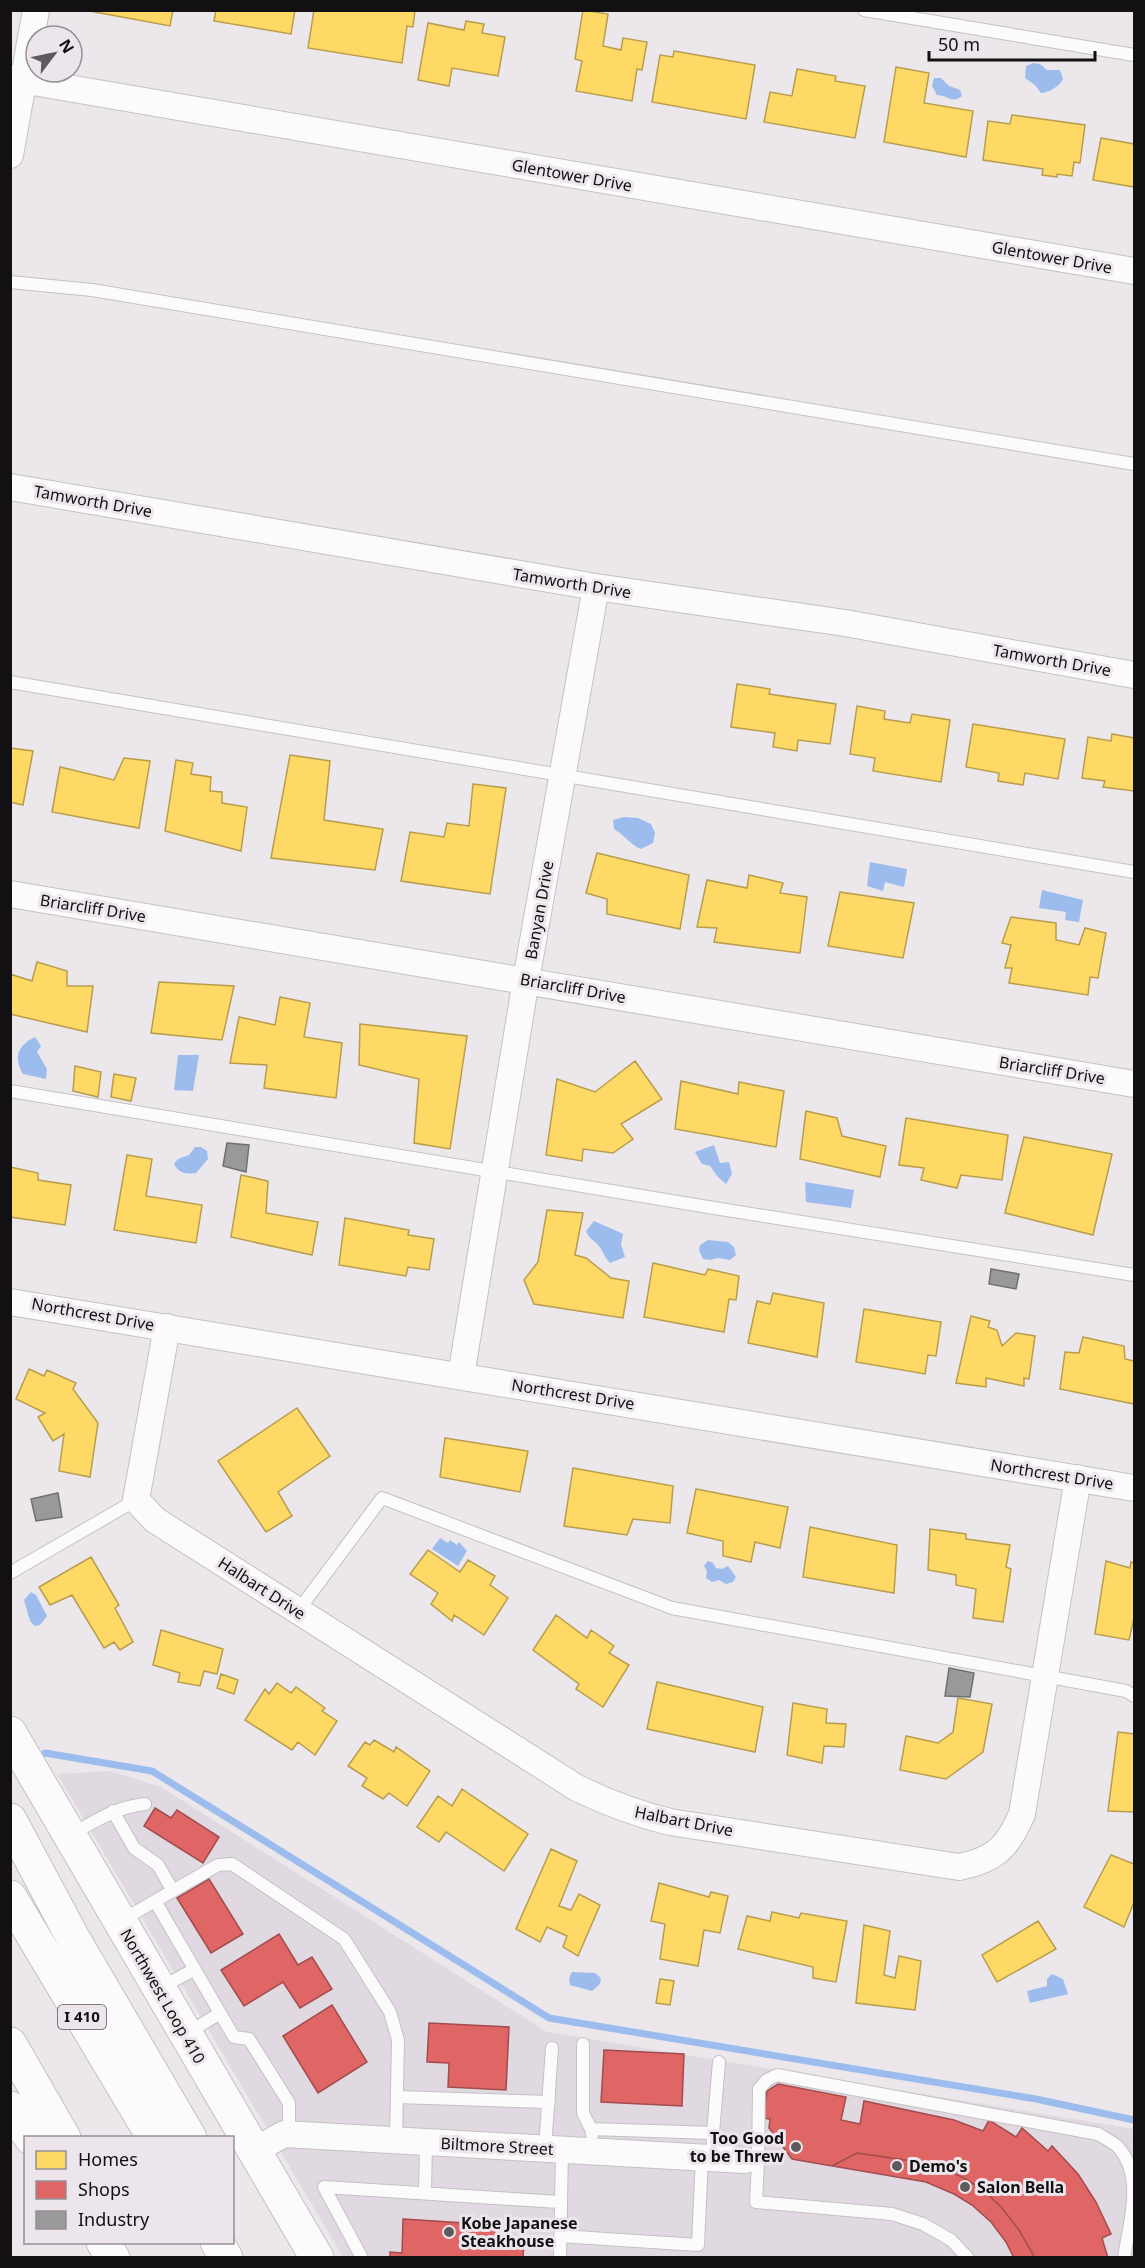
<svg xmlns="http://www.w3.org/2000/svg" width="1145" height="2268" font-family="'Noto Sans',sans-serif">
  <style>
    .built { fill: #e1d9e1 }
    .water { fill: #9dbcee }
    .homes { fill: #ffd966; stroke: #b89d4d; stroke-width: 1.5 }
    .shops { fill: #e06666; stroke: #a24c4d; stroke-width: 1.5 }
    .industry { fill: #999; stroke: #707070; stroke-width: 1.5 }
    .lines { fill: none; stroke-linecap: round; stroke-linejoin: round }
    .stream { stroke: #9dbcee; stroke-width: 7 }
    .service-casing { stroke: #c4c1c4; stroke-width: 14 }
    .minor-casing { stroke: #c4c1c4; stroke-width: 28 }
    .secondary-casing { stroke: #c4c1c4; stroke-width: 35 }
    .motorway-casing { stroke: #c4c1c4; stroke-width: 35 }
    .service { stroke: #fcfbfc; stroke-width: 12 }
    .minor { stroke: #fcfbfc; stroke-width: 26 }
    .secondary { stroke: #fcfbfc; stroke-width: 33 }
    .motorway { stroke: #fcfbfc; stroke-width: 33 }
    .poi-dot { fill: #5e5b5e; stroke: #ede5ec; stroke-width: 2 }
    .labels { text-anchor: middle; stroke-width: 6; stroke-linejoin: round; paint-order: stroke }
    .shield { fill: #ede5ec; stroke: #545053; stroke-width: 1.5 }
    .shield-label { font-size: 15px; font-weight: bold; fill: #121012 }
    .street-label { font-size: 16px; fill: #121012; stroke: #ede5ec }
    .poi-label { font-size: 16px; font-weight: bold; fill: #121012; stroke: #ede5ec; text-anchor: start }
  </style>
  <rect width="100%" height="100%" fill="#ebe7eb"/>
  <path class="built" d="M110,1771l51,16 386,245 587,97v128h-791l-286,-483z"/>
  <path class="water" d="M1033,63l7,1 7,6h13l3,9c-3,7 -15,14 -22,14l-6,-8 -10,-7 1,-12z
    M934,78h7l8,8 11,4 2,6c-10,8 -15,-1 -25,-1l-5,-9z
    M624,817l14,1 13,6 4,9 -2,10 -12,6c-12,-5 -16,-14 -27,-20l-1,-9z
    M870,862l37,7 -3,18 -19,-5 -2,9 -16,-5z
    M1042,890l41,10 -4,22 -14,-2 1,-8 -27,-4z
    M35,1037l6,9 -4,6 10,17 -1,10 -23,-5c-10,-17 -5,-29 12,-37z
    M178,1055h21l-6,36 -19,-1z
    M714,1145l6,18 9,-1 3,12 -6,10 -8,-7 -8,-11 -8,-2 -7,-12z
    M195,1147h6l6,4 1,8 -12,14c-10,1 -17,1 -22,-9l4,-5 11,-4z
    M805,1182l49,8 -3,18 -45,-6z
    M594,1221c4,2 26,11 29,13l-2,10 4,13 -15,6c-6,-6 -7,-12 -11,-17 -5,-6 -10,-7 -13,-15z
    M708,1240l20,2 6,5 2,8 -6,5 -12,-2 -8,2 -7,-1 -4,-9 1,-5z
    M440,1538l8,5 2,-3 7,5 2,-3 8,9 -9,15 -26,-17z
    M708,1561l5,2 3,5 6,1 6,-3 8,11 -3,5 -7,2 -7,-4 -7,2 -6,-4 1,-7 -3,-5z
    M31,1592l5,3 11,21 -7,9 -5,1 -5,-5 -6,-21z
    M572,1972l23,1 6,5 -1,6 -8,7 -22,-6 -1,-7z
    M1052,1974l11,5 5,15 -38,9 -3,-12 20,-5v-7z"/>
  <path class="homes" d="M84,10h89l-3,16z
    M216,10h79l-4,24 -77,-13z
    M314,10h101l-2,17 -6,-1 -5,37 -94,-15z
    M583,10l25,4 -5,32 18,4 2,-12 24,4 -5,28 -5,-1 -5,32 -56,-10 6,-30 -7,-2z
    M466,21l18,3 -2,9 23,4 -7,39 -46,-8 -3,18 -31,-6 10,-57 36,7z
    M674,51l81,14 -9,54 -94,-17 8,-47 13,2z
    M896,67l33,6 -5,30 49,8 -7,46 -82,-15z
    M797,69l39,7 -1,5 30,5 -10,52 -91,-16 6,-30 22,4z
    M1012,115l73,10 -5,38 -6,-1 -2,14 -15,-2v3l-15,-2 1,-6 -60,-9 5,-39 22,3z
    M1101,138l33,6v43l-41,-7z
    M737,684l33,5 -1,5 67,10 -6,40 -32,-4 -1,11 -24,-4 2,-14 -44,-6z
    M857,706l28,5 -1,8 26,4 2,-9 38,6 -9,62 -68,-11 2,-13 -25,-4z
    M973,724l92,15 -7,40 -33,-6 -2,12 -25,-4 1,-8 -33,-6z
    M1112,734l22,4v53l-31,-4 2,-6 -23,-3 6,-41 23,4z
    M10,748l23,3 -10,54 -13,-3z
    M290,755l40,6 -6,59 59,9 -8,41 -104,-12z
    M124,758l26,3 -11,67 -87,-16 8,-45 54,13z
    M176,760l17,3 -2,11 20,3 -1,14 12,1v11l25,4 -6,44 -76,-20z
    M473,784l33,4 -16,106 -89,-13 9,-49 34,5 3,-14 22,3z
    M597,853l92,22 -9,54 -73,-15v-15l-21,-6z
    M749,875l34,8 -3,10 27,4 -7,56 -86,-11 3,-14 -20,-1 10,-47 40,8z
    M840,892l74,11 -11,55 -75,-12z
    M1011,917l45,6v17l23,5 6,-17 21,5 -8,45 -8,-1 -2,18 -79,-12 3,-15h-7l6,-23 -9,-2z
    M37,962l30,9v15h26l-6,46 -77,-18v-40l22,7z
    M159,982l75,4 -12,54 -71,-7z
    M280,997l30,6 -6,34 38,6 -6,55 -72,-10 3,-23 -37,-2 9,-46 36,8z
    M360,1024l107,12 -17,113 -36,-6 5,-64 -60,-14z
    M635,1061l27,38 -41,25 12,15 -20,14 -30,-4 -1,12 -36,-6 11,-76 38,13z
    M75,1066l26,6 -3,25 -25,-6z
    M114,1074l22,4 -5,23 -20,-4z
    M681,1081l57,13 1,-12 45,9 -8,56 -101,-18z
    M806,1111l31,7 5,18 44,10 -6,31 -80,-18z
    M906,1118l102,17 -6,45 -41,-5 -4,13 -36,-8 3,-12 -25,-3z
    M1024,1137l88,17 -19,81 -88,-22z
    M127,1155l25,4 -6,37 56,9 -6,38 -82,-13z
    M10,1167l28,6v7l33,5 -6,40 -55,-8z
    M241,1175l27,6 -2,32 52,9 -6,33 -81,-18z
    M547,1210l36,3 -8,42 11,3 25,20 18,3 -6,37 -89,-14 -10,-24 14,-18z
    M345,1218l64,12 -1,5 26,4 -5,31 -21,-3 -2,9 -67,-11z
    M653,1263l52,12 3,-6 31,7 -3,24 -7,-1 -5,33 -80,-15z
    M773,1293l51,10 -7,54 -69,-14 9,-42 13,3z
    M864,1309l77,13 -5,34 -8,-1 -3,19 -69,-12z
    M971,1316l19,5 -2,6 9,3 5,16 14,-13 19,3 -6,43 -5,-1v8l-38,-8v9l-30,-4z
    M1083,1337l41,9 1,13 9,2v43l-74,-15 5,-37 14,1z
    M29,1369l15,7 3,-6 29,13 -3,6 25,34 -8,54 -31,-6 5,-37 -11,7 -15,-24 7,-4 -29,-14z
    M297,1408l33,48 -52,36 14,24 -26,16 -48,-71z
    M445,1438l83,13 -8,41 -80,-15z
    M573,1468l100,18 -3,37 -37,-4 -6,16 -63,-9z
    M696,1489l92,18 -8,41 -25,-6 -4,20 -28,-6v-15l-36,-8z
    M810,1527l87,18 -3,48 -91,-16z
    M930,1529l36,5v5l44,6 -4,22 5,2 -8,53 -30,-4 3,-29 -20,-4v-10l-28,-5z
    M428,1550l32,22 8,-12 27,16 -5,9 18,13 -24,37 -30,-20 -2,6 -21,-17 7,-11 -28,-19z
    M91,1557l28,48 -4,3 18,34 -13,8 -6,-8 -10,6 -32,-53 -22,10 -11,-18z
    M1106,1561l24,7 1,-6 3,1v55l-5,22 -34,-6z
    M556,1615l31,23 4,-8 23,16 -5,7 20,12 -26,42 -27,-18 3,-5 -46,-34z
    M161,1630l62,19 -6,25 -13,-3 -4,15 -22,-4 2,-9 -27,-8z
    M221,1674l17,6 -4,14 -17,-6z
    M657,1682l106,25 -8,45 -108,-23z
    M277,1683l14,10 5,-6 29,21 -3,3 15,10 -22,34 -17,-13 -6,8 -47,-30 20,-31 4,5z
    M958,1698l34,6 -9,48 -37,27 -46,-9 6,-34 32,7 15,-11z
    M793,1703l34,6 -1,14 20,1 -2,23 -20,-1 -2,17 -35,-8z
    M1118,1732l16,2v78l-26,-1z
    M374,1740l20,12 2,-5 34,24 -23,35 -18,-13 -6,6 -21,-13 5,-8 -19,-12 17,-24 5,3z
    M462,1789l66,45 -24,37 -58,-39 -7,10 -22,-15 21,-31 14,10z
    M551,1849l26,12 -18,45 12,4 8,-16 21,11 -22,51 -15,-9 4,-11 -20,-9 -7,15 -24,-13z
    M1111,1855l23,9v38l-10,25 -40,-20z
    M659,1883l50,14 2,-5 17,4 -8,37 -16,-3 -6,36 -38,-7 5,-35 -14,-3z
    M772,1912l27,6 2,-5 46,8 -11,61 -23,-4v-11l-75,-18 9,-33 23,5z
    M1038,1921l18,28 -59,33 -15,-27z
    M864,1925l26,6 -6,44 11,3 4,-22 22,5 -6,49 -59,-7z
    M660,1979l14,2 -4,24 -14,-2z"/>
  <path class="shops" d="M155,1808l16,10 6,-8 42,27 -16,26 -59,-37z
    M209,1879l34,55 -32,19 -34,-55z
    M279,1934l19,31 14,-8 20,32 -32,19 -17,-26 -39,24 -23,-36z
    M332,2005l35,57 -49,31 -35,-57z
    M429,2023l80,4 -3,63 -58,-3 1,-24 -22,-1z
    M604,2050l80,4 -2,52 -81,-4z
    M778,2084l68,13 -5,23 19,4 4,-23 90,19 29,11 6,-11 27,17 6,-9 26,23 4,-5 26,28 18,28 15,32 -9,4 6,20h-73l-16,-28 -17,-22 -20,-19 -18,-11 -31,-14 -76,-11 -25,13 -40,-7 -23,-31 1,-9 -7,-1 4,-27z
    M857,2153l76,11 31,14 18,11 20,19 17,22 16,28h-21l-8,-16 -15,-20 -19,-17 -18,-11 -28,-12 -94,-16z
    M403,2219l93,6 -1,14 29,2 -1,17h-133v-6l12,1z"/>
  <path class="industry" d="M227,1143l22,2 -3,27 -23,-6z
    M991,1269l28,5 -3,15 -27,-5z
    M58,1493l4,24 -26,4 -5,-22z
    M949,1668l25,5 -4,24 -25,-1z"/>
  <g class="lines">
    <path class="stream" d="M45,1753l107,18 397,247 487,81 98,21"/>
    <defs>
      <path id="service" d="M864,10l270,45
        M10,282l82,8 1042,174
        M10,682l1124,190
        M10,1091l704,117 420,67
        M10,1573l126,-73
        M298,1611l84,-113 290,110 454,83 8,5
        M113,1811l21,37 24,17 15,26
        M70,1835c28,-15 43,-27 75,-31
        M155,1901l79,136 15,2 40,64v31
        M122,1920l96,-55 14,-1 112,75 46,73 8,28 -2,100
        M162,1987l33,-18
        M188,2033l32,-20
        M583,2044v69l8,16 1,6
        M397,2097l152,5
        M591,2129l122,4v25
        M713,2133l6,-71
        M545,2149l7,-101
        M753,2161l5,1 -2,40 136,12 31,10 28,16 17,18
        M758,2162l1,-73 8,-9 10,-5 321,59c6,4 15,8 20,13 27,30 11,76 6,111
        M425,2193l1,-51
        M560,2236l138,9 4,-88
        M362,2258l-38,-71 235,15
        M560,2258l2,-108"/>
      <path id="minor" d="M10,78l1124,193
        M10,155l26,-145
        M10,487l586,100 249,36 289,52
        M10,894l1124,190
        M10,1302l1124,186
        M167,1327l-31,173 19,20 422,268c31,15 60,26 93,34l289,45c36,-7 49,-20 63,-53l56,-336
        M461,1376l65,-396 70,-393
        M254,2151l30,-17 461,26"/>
      <path id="secondary" d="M10,1733l307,525"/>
      <path id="motorway" d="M10,1820l63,118 117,200
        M10,1897l144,241
        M10,2044l54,94
        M10,2108l21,30
        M103,2242l10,16
        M217,2242l9,16"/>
    </defs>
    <use href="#service" class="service-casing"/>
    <use href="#minor" class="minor-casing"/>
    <use href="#secondary" class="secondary-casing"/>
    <use href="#motorway" class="motorway-casing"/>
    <use href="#service" class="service"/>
    <use href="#minor" class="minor"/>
    <use href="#secondary" class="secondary"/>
    <use href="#motorway" class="motorway"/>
  </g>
  <g class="poi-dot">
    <circle cx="796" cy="2147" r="6"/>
    <circle cx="897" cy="2166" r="6"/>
    <circle cx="965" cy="2187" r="6"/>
    <circle cx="449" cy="2232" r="6"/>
  </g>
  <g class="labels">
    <rect class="shield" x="58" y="2005" width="48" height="24" rx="4.5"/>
    <g class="shield-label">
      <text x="82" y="2022">I 410</text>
    </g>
    <g class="street-label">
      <text transform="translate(572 175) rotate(10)" y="6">Glentower Drive</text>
      <text transform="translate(1052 257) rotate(10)" y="6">Glentower Drive</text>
      <text transform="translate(93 501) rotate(10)" y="6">Tamworth Drive</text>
      <text transform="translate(572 583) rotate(9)" y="6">Tamworth Drive</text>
      <text transform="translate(1052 660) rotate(10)" y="6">Tamworth Drive</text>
      <text transform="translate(93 908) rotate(9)" y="6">Briarcliff Drive</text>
      <text transform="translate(539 910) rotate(-80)" y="6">Banyan Drive</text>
      <text transform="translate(573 988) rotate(10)" y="6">Briarcliff Drive</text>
      <text transform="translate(1052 1070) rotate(9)" y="6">Briarcliff Drive</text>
      <text transform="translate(93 1314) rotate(10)" y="6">Northcrest Drive</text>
      <text transform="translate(573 1394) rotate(9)" y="6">Northcrest Drive</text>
      <text transform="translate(1052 1474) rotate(9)" y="6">Northcrest Drive</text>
      <text transform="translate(262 1588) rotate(33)" y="6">Halbart Drive</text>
      <text transform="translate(684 1821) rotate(11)" y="6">Halbart Drive</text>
      <text transform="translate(163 1996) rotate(60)" y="6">Northwest Loop 410</text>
      <text transform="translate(497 2146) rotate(3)" y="6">Biltmore Street</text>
    </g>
    <g class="poi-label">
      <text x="784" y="2144" text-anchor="end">Too Good<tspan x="784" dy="18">to be Threw</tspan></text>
      <text x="909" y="2172">Demo's</text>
      <text x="977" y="2193">Salon Bella</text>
      <text x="461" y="2229">Kobe Japanese<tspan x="461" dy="18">Steakhouse</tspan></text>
    </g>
  </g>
  <rect width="1145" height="2268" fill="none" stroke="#121012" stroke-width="24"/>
  <rect x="24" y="2136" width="210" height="108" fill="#ede5ec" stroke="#959095" stroke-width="1.5"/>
  <rect x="36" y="2151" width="30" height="18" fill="#ffd966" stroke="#959095" stroke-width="1.5"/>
  <text x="78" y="2166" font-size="18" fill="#121012">Homes</text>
  <rect x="36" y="2181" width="30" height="18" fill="#e06666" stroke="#959095" stroke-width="1.5"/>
  <text x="78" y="2196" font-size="18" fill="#121012">Shops</text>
  <rect x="36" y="2211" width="30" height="18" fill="#999999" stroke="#959095" stroke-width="1.5"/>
  <text x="78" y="2226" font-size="18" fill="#121012">Industry</text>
  <g transform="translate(54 54) rotate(58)"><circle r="28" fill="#ede5ec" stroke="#959095" stroke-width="1.5"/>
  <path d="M0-4.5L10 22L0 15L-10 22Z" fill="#5e5b5e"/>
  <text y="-9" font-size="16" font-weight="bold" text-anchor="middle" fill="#121012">N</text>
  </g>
  <path d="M929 51v9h166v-9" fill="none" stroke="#121012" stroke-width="3"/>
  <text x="938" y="51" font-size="18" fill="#121012" stroke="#ede5ec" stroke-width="4.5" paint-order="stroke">50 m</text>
</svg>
